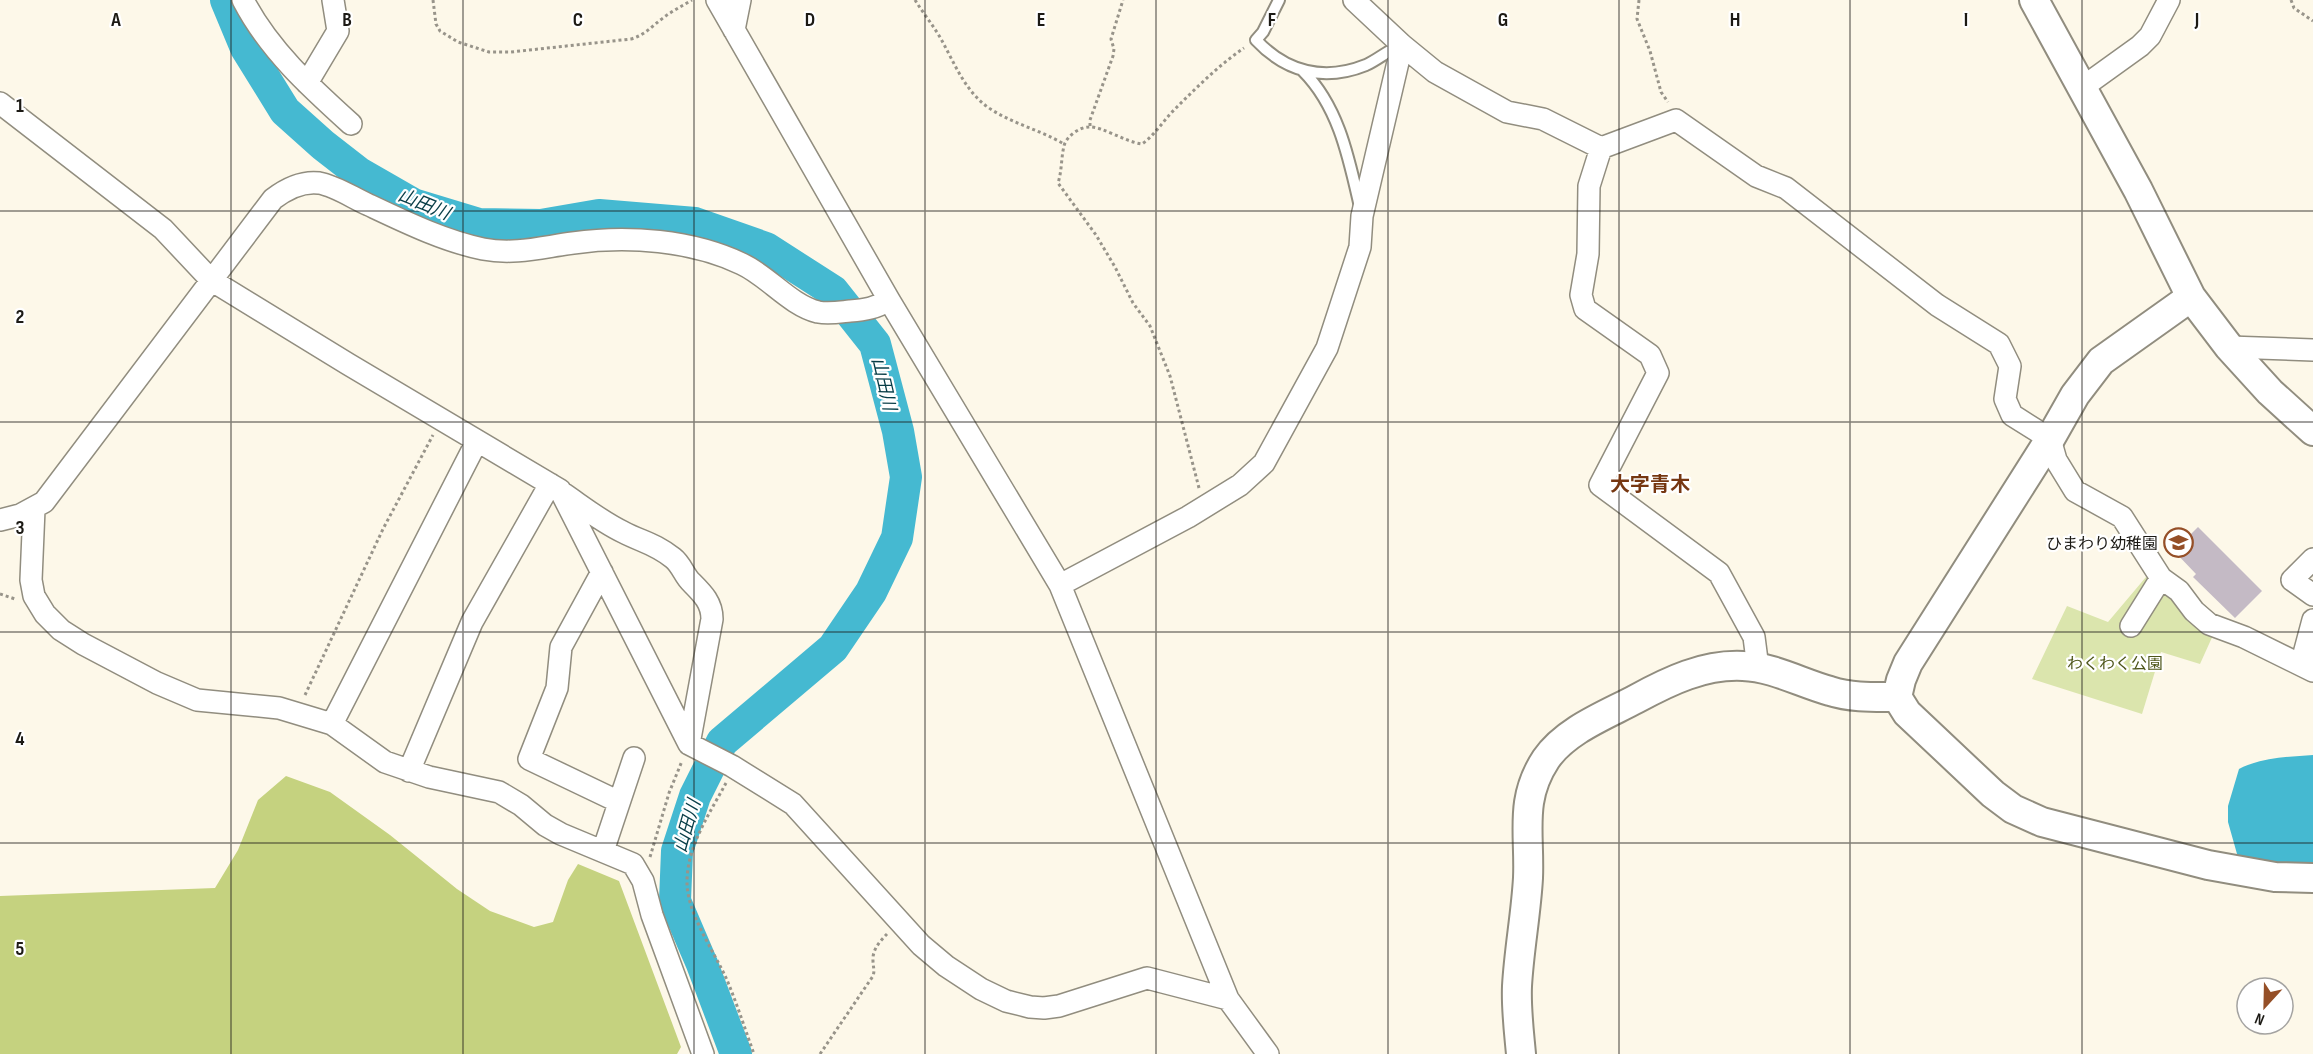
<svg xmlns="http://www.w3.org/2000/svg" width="2313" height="1054" font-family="'Sofia Sans Condensed','Noto Sans JP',sans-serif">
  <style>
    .green { fill: #dbe5ad }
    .forest { fill: #c5d27f }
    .water { fill: #45b9d1 }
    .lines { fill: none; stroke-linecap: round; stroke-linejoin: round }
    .river { stroke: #45b9d1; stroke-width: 32 }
    .building { fill: #c4bac5 }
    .lane-casing { stroke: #918d7f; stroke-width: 14 }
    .street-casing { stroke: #918d7f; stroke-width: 24 }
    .secondary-casing { stroke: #918d7f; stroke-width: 32 }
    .path { stroke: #98948a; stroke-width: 3; stroke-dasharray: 3 3; stroke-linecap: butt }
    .lane { stroke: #fff; stroke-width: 10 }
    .street { stroke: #fff; stroke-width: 21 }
    .secondary { stroke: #fff; stroke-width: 28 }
    .grid { fill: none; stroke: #1c1a15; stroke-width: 1.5; stroke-opacity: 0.55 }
    .labels { text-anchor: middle; stroke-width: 4.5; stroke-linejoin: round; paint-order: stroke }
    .poi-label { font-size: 16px; fill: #1c1a15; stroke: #fff; text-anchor: end }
    .park-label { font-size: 16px; fill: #4e561a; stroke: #fff }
    .water-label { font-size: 18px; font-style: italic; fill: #073d47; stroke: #fff }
    .quarter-label { font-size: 20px; font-weight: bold; fill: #763711; stroke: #fff }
    .grid-label { font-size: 20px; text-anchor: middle; font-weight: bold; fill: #1c1a15; stroke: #fff; stroke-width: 4.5; stroke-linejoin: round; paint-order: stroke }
  </style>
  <rect width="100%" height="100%" fill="#fdf8e9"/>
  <path class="green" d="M2146,577l23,16 45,40 -14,31 -39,-12 -19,62 -110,-35 35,-73 41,16z"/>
  <path class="forest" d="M286,776l44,16 60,43 67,54 33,22 44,16 19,-5 15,-42 10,-16 41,17 62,166 -4,7h-677v-158l215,-8 23,-38 20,-50z"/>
  <path class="water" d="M2313,755v110l-74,-4 -11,-39v-16l11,-37c23,-12 49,-12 74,-14z"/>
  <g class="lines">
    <path class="river" d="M226,0l20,48 39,63 38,34 36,28 54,31 66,20 62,1 58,-10 96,8 71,25 67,43 42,53 23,87 8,46 -9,61 -26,54 -38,56 -111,94 -27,54 -18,55 -2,50 27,63 34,90"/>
  </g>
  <path class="building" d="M2198,527l64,64 -27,27 -42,-41 3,-3 -22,-23z"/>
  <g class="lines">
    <defs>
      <path id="lane" d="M1279,0l-16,32 -7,8c30,32 68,42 110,25 13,-6 22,-15 36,-20
        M1303,71c36,36 46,88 57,136"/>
      <path id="street" d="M243,0c26,50 67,87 108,124
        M717,0l172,300 171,285 168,414 40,55
        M1354,0l48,45 33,27 72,40 36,7 58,29 75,-28 80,56 30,12 151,117 62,39 11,22 -5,33 7,16 38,24 6,21 19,31 47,26 39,61 18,13 15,20 15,13 35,13 69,34
        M734,30l6,-30
        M307,83l31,-52 -5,-31
        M2083,87l57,-41 10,-10 19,-36
        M0,103l163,126 48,51 137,84 212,126 129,254 43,22 61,38 128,141 25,21 35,23 25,12 24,6 14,1 15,-2 88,-28 81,21
        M1601,148l-12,38 -1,68 -7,41 4,14 65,46 8,18 -58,112 119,88 35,64 4,31
        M2229,347l84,3
        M564,494c19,13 38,28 59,38 19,10 31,11 50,26 9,7 11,18 19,25 11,11 20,20 20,36l-23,125
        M34,509l-3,71 3,16 11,18 16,16 22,14 74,39 40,17 82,8 53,16 53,38 44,15 70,15 22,13 24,20 16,9 72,30 10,17 9,34 51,139
        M0,520l20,-5 24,-13 229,-303c13,-10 29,-18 46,-16 17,3 34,15 50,22 36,17 75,36 114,44 32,6 59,-2 90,-6 54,-8 119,-3 169,21 26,12 48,41 76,48 11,2 22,0 32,-1 15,-1 26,-3 39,-11
        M2313,559l-21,21 21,15
        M602,572l-41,75 -4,41 -28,71 90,43
        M1060,585l128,-68 52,-32 24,-22 63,-115 33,-101 2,-31 40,-171
        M2131,626l30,-48
        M2301,665l12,-45
        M332,724l145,-283
        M409,771l63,-149 78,-138
        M603,851l31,-93"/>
      <path id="secondary" d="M2034,0l104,190 53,107 38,50 41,45 43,39
        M2191,297l-90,64 -26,34 -25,44 -142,224 -7,17 -4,17 10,16 86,81 20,15 29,13 166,43 67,12 38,1
        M1521,1054c-2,-22 -5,-45 -4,-68 2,-36 9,-72 11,-108 2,-45 -9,-78 18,-119 20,-29 60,-44 90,-60 33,-18 68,-35 107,-33 30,1 58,17 87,25 22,7 44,6 67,6"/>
    </defs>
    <use href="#lane" class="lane-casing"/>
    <use href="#street" class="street-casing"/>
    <use href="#secondary" class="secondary-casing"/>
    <path class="path" d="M433,0l3,24 4,7 18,11 31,10h22l120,-13c14,-4 21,-13 32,-21 9,-7 19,-12 29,-18
      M915,0c8,13 18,25 26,39 14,25 25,55 51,71 22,14 48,20 72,34
      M1639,0l-2,19 13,32 11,41 7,10
      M2291,0l3,8 19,13
      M1090,126v-6l23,-64 1,-7 -3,-10 12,-39
      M1199,488l-29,-112 -20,-50 -17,-23 -18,-36 -19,-32 -38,-52c4,-12 3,-25 6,-37 2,-9 15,-19 25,-19 13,-1 36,15 53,17 13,-9 21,-23 32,-34 22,-22 45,-45 70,-62
      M0,594l15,5
      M305,695l78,-166 50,-94
      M726,783c-16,30 -39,63 -39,99 0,32 27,69 40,98 10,24 18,49 27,74
      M650,857l19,-64 13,-32
      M820,1054l53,-78c2,-6 0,-9 0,-15 -1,-11 7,-20 14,-27"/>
    <use href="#lane" class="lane"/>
    <use href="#street" class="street"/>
    <use href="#secondary" class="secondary"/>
  </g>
  <path class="grid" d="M231,0v1054M463,0v1054M694,0v1054M925,0v1054M1156,0v1054M1388,0v1054M1619,0v1054M1850,0v1054M2082,0v1054M0,211h2313M0,422h2313M0,632h2313M0,843h2313"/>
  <defs>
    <symbol id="school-ring" viewBox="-11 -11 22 22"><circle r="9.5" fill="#fff" stroke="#954f27" stroke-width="1.5"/><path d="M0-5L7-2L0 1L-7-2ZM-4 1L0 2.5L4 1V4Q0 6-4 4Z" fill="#954f27"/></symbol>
  </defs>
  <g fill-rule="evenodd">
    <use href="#school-ring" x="2162" y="526" width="33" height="33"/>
  </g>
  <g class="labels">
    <g class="poi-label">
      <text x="2158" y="549">ひまわり幼稚園</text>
    </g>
    <g class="park-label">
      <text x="2115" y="669">わくわく公園</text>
    </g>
    <g class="water-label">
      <text transform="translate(424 204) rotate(22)" y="6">山田川</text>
      <text transform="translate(884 384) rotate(77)" y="6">山田川</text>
      <text transform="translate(687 826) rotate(-74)" y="6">山田川</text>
    </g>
    <g class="quarter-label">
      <text x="1650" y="491">大字青木</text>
    </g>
  </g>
  <g class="grid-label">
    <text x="116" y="26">A</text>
    <text x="347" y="26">B</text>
    <text x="578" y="26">C</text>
    <text x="810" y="26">D</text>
    <text x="1041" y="26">E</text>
    <text x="1272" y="26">F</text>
    <text x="1503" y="26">G</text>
    <text x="1735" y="26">H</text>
    <text x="1966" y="26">I</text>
    <text x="2197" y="26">J</text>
    <text x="20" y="112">1</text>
    <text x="20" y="323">2</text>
    <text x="20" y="534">3</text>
    <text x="20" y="745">4</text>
    <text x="20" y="955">5</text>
  </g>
  <g transform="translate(2265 1006) rotate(202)"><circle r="28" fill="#ffffff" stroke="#a4a3a1" stroke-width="1.5"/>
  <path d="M0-4.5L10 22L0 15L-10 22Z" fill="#954f27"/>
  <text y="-9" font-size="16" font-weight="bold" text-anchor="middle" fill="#1c1a15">N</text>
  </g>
</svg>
